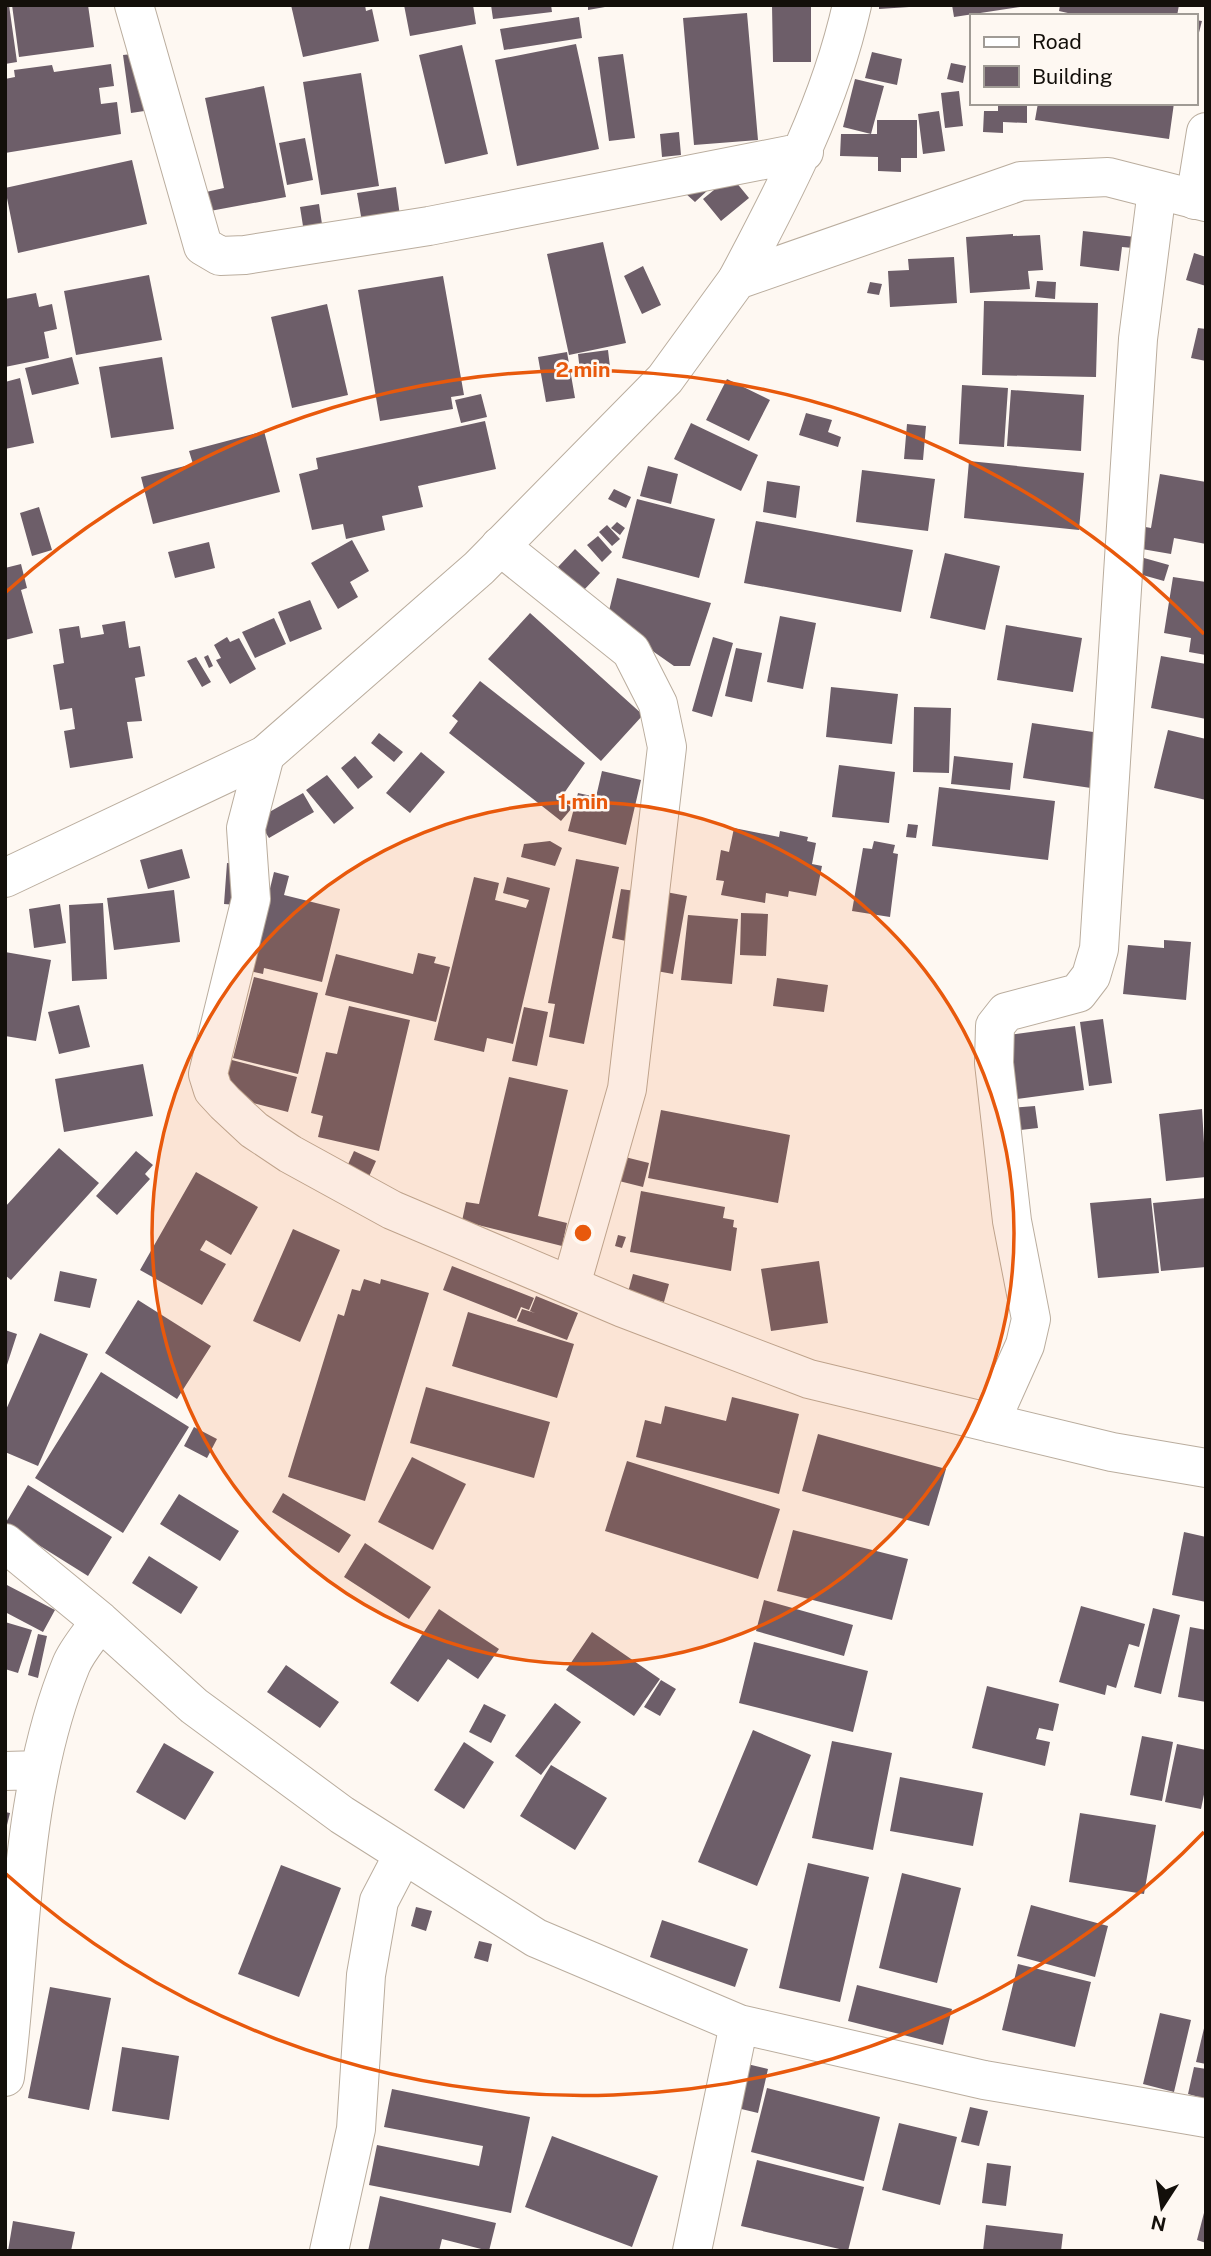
<svg xmlns="http://www.w3.org/2000/svg" width="1211" height="2256" font-family="'Public Sans',sans-serif">
  <style>
    .building { fill: #6d5e69 }
    .lines { fill: none; stroke-linecap: round; stroke-linejoin: round }
    .minor-casing { stroke: #baad9e; stroke-width: 40 }
    .tertiary-casing { stroke: #baad9e; stroke-width: 40 }
    .minor { stroke: #fff; stroke-width: 38 }
    .tertiary { stroke: #fff; stroke-width: 38 }
    .ring { fill: none; stroke: #e8590c; stroke-width: 3.5 }
    .centre { fill: #e8590c; stroke: #fef8f2; stroke-width: 3.5 }
    .ring-label { font-size: 21px; text-anchor: middle; font-weight: bold; fill: #e8590c; stroke: #fef8f2; stroke-width: 5; stroke-linejoin: round; paint-order: stroke }
  </style>
  <rect width="100%" height="100%" fill="#fef8f2"/>
  <path class="building" d="M5,5h4l8,57 -12,2z
    M12,5h76l6,42 -75,10z
    M291,5h74l1,6 6,-2 7,32 -76,16z
    M404,5h69l3,19 -66,12z
    M491,5h60l1,7 -59,7z
    M588,5h17v2l-17,3z
    M772,5h39v57h-38z
    M879,5h30v2l-30,2z
    M952,5h68v2l-66,10z
    M1060,5h119l-2,11h-96l-22,-5z
    M747,13l11,127 -64,5 -11,-127z
    M579,17l3,21 -78,12 -4,-21z
    M1195,20l7,1 -6,23h-1z
    M576,44l23,105 -82,17 -22,-106z
    M462,45l26,109 -43,10 -26,-109z
    M872,52l30,7 -5,26 -32,-7z
    M143,53l8,57 -20,3 -8,-58z
    M623,54l12,84 -26,3 -11,-84z
    M951,63l15,3 -3,17 -16,-4z
    M111,64l3,22 -15,2 2,16 16,-2 4,32 -116,19v-74l10,-2 -1,-7 38,-5 2,7z
    M361,73l18,113 -58,9 -18,-113z
    M855,79l29,7 -13,48h6v-14h40v38h-16v14l-23,-1v-14l-38,-1 1,-22h30l-28,-7z
    M264,86l22,111 -76,14 -4,-19 18,-4 -19,-90z
    M959,91l4,35 -18,2 -4,-35z
    M998,103h29v20l-24,-1v11l-20,-1 1,-21h14z
    M1038,103h136l-5,36 -134,-19z
    M939,111l6,40 -22,3 -5,-40z
    M679,132l2,23 -19,2 -2,-23z
    M305,138l8,42 -26,5 -8,-42z
    M132,160l15,64 -129,29 -13,-65z
    M731,176l18,22 -28,23 -18,-22z
    M396,187l4,29 -38,6 -5,-29z
    M708,190l-13,12 -10,-9z
    M319,204l3,20 -19,2 -3,-19z
    M1083,231l52,6 -2,11 -11,-1 -3,24 -39,-5z
    M1013,234v2l27,-1 3,35 -15,1 2,18 -60,4 -4,-56z
    M603,242l23,101 -57,12 -22,-101z
    M1194,253l12,4v29l-20,-6z
    M954,257l3,46 -67,4 -2,-36 21,-1 -1,-11z
    M643,266l18,39 -19,9 -18,-38z
    M149,275l13,65 -86,15 -12,-64z
    M443,276l21,119 -13,2 2,12 -73,12 -22,-131z
    M1037,281l19,1 -1,17 -20,-2z
    M870,282l12,2 -3,11 -12,-2z
    M36,293l3,14 13,-3 5,25 -13,3 5,26 -44,9v-68z
    M984,301l114,2 -2,74 -114,-2z
    M327,304l21,91 -56,13 -21,-91z
    M1198,328l8,1v32l-15,-3z
    M608,350l2,17 -30,4 -2,-17z
    M567,352l8,46 -29,4 -8,-45z
    M72,357l7,27 -47,11 -7,-27z
    M162,357l12,72 -63,9 -12,-71z
    M20,378l14,65 -29,6v-67z
    M727,379l43,21 -21,41 -43,-21z
    M962,385l46,3 -4,59 -45,-3z
    M1011,390l73,5 -3,56 -74,-5z
    M481,394l6,23 -26,6 -6,-23z
    M806,413l26,7 -4,12 13,5 -3,10 -39,-12z
    M485,421l11,48 -78,17 5,21 -41,9 3,14 -39,9 -3,-15 -31,6 -13,-56 19,-5 -2,-11z
    M691,423l67,32 -17,36 -67,-32z
    M907,424l19,2 -3,34 -19,-1z
    M264,431l16,61 -127,32 -12,-47 52,-13 -4,-13z
    M969,461l115,12 -5,57 -115,-12z
    M648,466l30,8 -7,30 -31,-8z
    M862,470l73,9 -7,52 -72,-9z
    M1160,474l46,8v62l-32,-6 -3,16 -35,-6 4,-22 11,2z
    M767,481l33,5 -4,32 -33,-6z
    M614,489l17,8 -5,11 -18,-9z
    M637,499l78,20 -16,59 -77,-20z
    M39,507l13,43 -20,6 -12,-43z
    M756,521l157,29 -12,62 -157,-29z
    M617,522l8,6 -5,7 -9,-7z
    M607,525l13,14 -8,7 -13,-14z
    M598,536l14,16 -10,10 -15,-17z
    M352,540l17,31 -19,11 8,15 -20,12 -27,-46z
    M209,542l6,26 -40,10 -7,-26z
    M575,549l25,24 -17,18 -25,-24z
    M945,553l55,13 -15,64 -55,-12z
    M1144,558l25,7 -5,16 -25,-7z
    M21,564l6,24 -6,2 12,43 -28,7v-72z
    M1173,577l33,5v73l-17,-3 2,-14 -27,-5z
    M617,578l94,25 -21,63h-16l-67,-47z
    M310,600l12,29 -32,13 -12,-30z
    M530,613l113,102 -42,46 -113,-102z
    M780,616l36,7 -13,66 -36,-7z
    M274,618l12,26 -31,14 -13,-26z
    M125,621l4,27 11,-2 5,30 -10,2 7,43 -15,1 6,36 -63,10 -6,-37 11,-2 -3,-21 -12,2 -7,-45 11,-2 -5,-34 20,-3 2,12 23,-4 -2,-9z
    M1006,625l76,13 -9,54 -76,-12z
    M227,637l3,5 9,-4 17,31 -26,15 -14,-24 5,-2 -7,-13z
    M713,637l20,6 -21,74 -20,-6z
    M736,648l26,5 -10,49 -27,-6z
    M208,655l5,11 -4,2 -5,-11z
    M1161,656l45,8v55l-55,-11z
    M196,657l15,25 -9,5 -15,-26z
    M480,681l105,82 -25,36 12,9 -11,13 -112,-88 9,-12 -6,-5z
    M831,687l67,7 -6,50 -66,-7z
    M914,707l37,1 -2,65 -36,-1z
    M1032,723l68,10 -9,55 -68,-10z
    M1168,730l38,9v61l-52,-12z
    M379,733l24,19 -9,10 -23,-19z
    M421,752l24,20 -35,41 -24,-20z
    M355,756l18,21 -15,12 -17,-21z
    M954,756l59,7 -3,27 -59,-6z
    M839,765l56,7 -6,51 -57,-6z
    M602,771l39,9 -15,65 -58,-14 10,-38 18,4z
    M327,775l27,33 -20,16 -28,-34z
    M939,787l116,14 -7,59 -116,-14z
    M303,793l11,19 -45,26 -12,-19z
    M908,824l10,1 -2,13 -10,-1z
    M734,828l45,9 1,-6 28,6 -1,4 9,2 -4,21 10,2 -6,30 -27,-5 -1,6 -22,-4 -1,10 -44,-8 3,-14 -8,-1 5,-30 8,2z
    M550,841l12,7 -7,18 -34,-9 3,-13z
    M874,841l21,4 -2,8 5,1 -8,63 -38,-6 11,-63 9,1z
    M182,849l8,29 -42,11 -8,-29z
    M576,859l43,8 -35,177 -35,-7 6,-33 -7,-1z
    M227,863l13,1 -3,41 -13,-1z
    M274,872l15,4 -5,19 56,14 -18,73 -58,-14 -1,6 -13,-3z
    M474,877l25,6 -4,17 31,8 3,-8 -26,-7 4,-16 43,11 -37,156 -26,-6 -3,14 -50,-12z
    M621,889l14,2 -9,50 -14,-3z
    M174,890l6,52 -66,8 -7,-52z
    M666,892l21,4 -14,78 -22,-4z
    M103,903l4,76 -35,2 -3,-76z
    M60,904l6,39 -32,5 -5,-39z
    M741,913l27,1 -2,42 -26,-1z
    M688,915l50,4 -6,65 -51,-4z
    M1164,940l27,2 -5,58 -63,-6 5,-49 36,3z
    M5,952l46,8 -15,81 -31,-5z
    M418,953l18,4 -2,6 16,4 -14,55 -111,-27 11,-41 77,20z
    M254,977l64,16 -20,81 -65,-16z
    M777,978l51,7 -4,27 -51,-6z
    M79,1005l11,42 -31,7 -11,-42z
    M349,1006l61,14 -31,131 -61,-14 5,-21 -12,-3 15,-61 11,2z
    M524,1007l24,5 -11,54 -25,-5z
    M1103,1019l9,64 -23,3 -9,-64z
    M1075,1026l9,64 -67,9 -9,-64z
    M228,1059l69,18 -9,35 -51,-13 -17,-9z
    M143,1064l10,52 -89,16 -9,-53z
    M509,1077l59,13 -30,126 29,7 -5,23 -100,-25 4,-19 13,2z
    M1035,1106l3,22 -26,3 -2,-23z
    M1202,1109l4,68 -40,4 -7,-67z
    M661,1110l129,25 -12,68 -130,-25z
    M59,1148l40,35 -88,97 -6,-5v-68z
    M136,1151l17,14 -8,9 5,5 -33,36 -21,-19z
    M354,1151l22,10 -9,20 -22,-10z
    M625,1157l24,6 -6,24 -24,-6z
    M196,1172l62,35 -27,48 -25,-15 -6,10 26,14 -24,41 -62,-35z
    M641,1191l84,16 -2,11 11,2 -1,7 4,1 -6,43 -101,-19z
    M1151,1198l8,75 -61,5 -8,-75z
    M1206,1198v69l-45,4 -8,-68z
    M293,1229l47,21 -40,92 -47,-21z
    M618,1235l8,2 -4,11 -7,-2z
    M819,1261l9,62 -57,8 -10,-62z
    M452,1266l82,32 -5,12 -8,-3 -5,12 -73,-29z
    M60,1271l37,8 -7,29 -36,-7z
    M633,1274l36,10 -5,18 -36,-10z
    M364,1279l16,5 1,-5 48,14 -64,208 -77,-24 50,-163 6,2 8,-27 8,2z
    M536,1296l42,17 -11,27 -50,-19 5,-12 13,4 -5,-2z
    M138,1300l73,46 -34,53 -72,-46z
    M468,1312l106,32 -17,54 -105,-32z
    M5,1330l12,4 -11,34h-1z
    M40,1333l48,21 -50,112 -33,-14v-40z
    M101,1372l88,55 -66,106 -88,-55z
    M426,1387l124,35 -16,56 -124,-35z
    M732,1397l67,17 -20,80 -143,-37 9,-37 16,4 4,-18 61,15z
    M194,1427l23,12 -10,19 -23,-12z
    M818,1434l128,35 -17,57 -127,-35z
    M412,1457l54,27 -33,66 -55,-28z
    M627,1461l153,48 -22,70 -153,-48z
    M28,1485l84,52 -24,39 -83,-52z
    M283,1493l68,42 -12,18 -67,-41z
    M179,1494l60,37 -19,30 -60,-37z
    M793,1530l115,29 -16,61 -115,-29z
    M1184,1532l22,5v65l-34,-7z
    M365,1543l66,44 -22,32 -65,-42z
    M149,1556l49,31 -17,27 -49,-31z
    M5,1584l50,26 -12,22 -38,-20z
    M764,1600l89,25 -9,31 -88,-25z
    M1081,1606l64,18 -6,23 -10,-3 -13,44 -9,-3 -2,10 -46,-13z
    M1153,1608l27,7 -19,79 -27,-7z
    M439,1609l60,40 -21,30 -30,-20 -30,43 -28,-19z
    M5,1622l27,8 -14,43 -13,-4z
    M1190,1627l16,3v72l-28,-5z
    M592,1632l68,47 -26,37 -68,-46z
    M38,1634l9,2 -9,42 -10,-3z
    M754,1642l114,29 -15,61 -114,-29z
    M286,1665l53,37 -19,26 -53,-36z
    M661,1680l15,9 -16,27 -16,-9z
    M987,1686l72,18 -6,27 -14,-3 -3,11 14,3 -5,24 -73,-18z
    M555,1703l26,19 -40,53 -26,-19z
    M484,1704l22,11 -15,28 -22,-11z
    M753,1730l58,25 -54,131 -59,-24z
    M1142,1736l31,6 -11,59 -32,-6z
    M832,1741l60,12 -19,97 -61,-12z
    M464,1742l30,20 -30,47 -30,-19z
    M164,1743l50,29 -29,48 -49,-28z
    M1177,1744l29,6v35l-5,24 -36,-7z
    M551,1765l56,33 -32,52 -55,-34z
    M900,1777l83,16 -10,53 -83,-15z
    M5,1812l5,1 -4,16 -1,-1z
    M1080,1813l76,12 -12,69 -75,-12z
    M808,1863l61,14 -29,125 -61,-14z
    M281,1865l60,23 -42,109 -61,-23z
    M902,1873l59,15 -24,95 -58,-15z
    M1031,1905l77,21 -13,51 -78,-21z
    M416,1907l16,4 -6,20 -15,-5z
    M662,1920l86,29 -13,38 -85,-30z
    M479,1941l13,3 -4,18 -14,-4z
    M1018,1964l73,18 -16,65 -73,-17z
    M857,1985l95,24 -9,36 -95,-24z
    M50,1987l61,11 -22,112 -61,-12z
    M1160,2013l31,7 -17,72 -31,-8z
    M1205,2024h1v40l-10,-2z
    M122,2047l57,9 -10,64 -57,-9z
    M743,2063l25,6 -10,44 -25,-6z
    M1194,2067l12,2v30l-18,-5z
    M767,2088l113,29 -16,64 -113,-29z
    M392,2089l138,28 -19,96 -142,-28 8,-40 102,21 4,-20 -99,-19z
    M970,2107l18,4 -9,35 -18,-4z
    M899,2123l58,14 -17,68 -58,-15z
    M552,2136l106,40 -26,71 -107,-40z
    M757,2160l107,27 -16,64 -107,-25z
    M987,2163l24,3 -5,40 -24,-3z
    M380,2196l116,27 -7,28 -47,-12 -3,12h-71z
    M1205,2209l1,1v33l-9,-3z
    M13,2221l62,11 -4,19h-63z
    M986,2225l77,9 -2,17h-78z"/>
  <g class="lines">
    <defs>
      <path id="minor" d="M134,5l69,241 17,10 25,-1 184,-29 375,-74
        M1195,200l11,-68
        M737,280c48,-91 92,-173 115,-275
        M500,546l131,105 27,53 9,43 -40,342 -56,196
        M265,755l-19,73 5,71 -43,175 5,16 12,13 29,27 36,24 102,56 231,98 186,71 303,73 94,16
        M990,1423l35,-78 6,-26 -19,-98 -18,-158 1,-37 11,-14 72,-19 13,-17 8,-27 39,-610 19,-149
        M5,1543l95,78 94,85 148,109 194,123 203,86 245,56 222,38
        M5,1771l35,-1
        M5,2077c17,-135 14,-285 66,-412 6,-15 20,-30 29,-44
        M329,2251l27,-122 10,-154 13,-74 24,-46
        M692,2251l47,-227"/>
      <path id="tertiary" d="M5,878l260,-123 214,-187 186,-189 72,-99 284,-99 87,-4 98,25"/>
    </defs>
    <use href="#minor" class="minor-casing"/>
    <use href="#tertiary" class="tertiary-casing"/>
    <use href="#minor" class="minor"/>
    <use href="#tertiary" class="tertiary"/>
  </g>
  <circle cx="583" cy="1233" r="431" fill="#e8590c" fill-opacity=".12"/>
  <g class="ring">
    <circle cx="583" cy="1233" r="431"/>
    <path d="M1204 1832A863 863 0 0 1 6 1874M6 592A863 863 0 0 1 1204 634"/>
  </g>
  <circle cx="583" cy="1233" r="10" class="centre"/>
  <g class="ring-label">
    <text x="583" y="377">2 min</text>
    <text x="583" y="809">1 min</text>
  </g>
  <rect width="1211" height="2256" fill="none" stroke="#130f0a" stroke-width="14"/>
  <rect x="970" y="14" width="228" height="91" fill="#fef8f2" stroke="#a09b95" stroke-width="2"/>
  <rect x="984" y="37" width="35" height="10" fill="#ffffff" stroke="#a09b95" stroke-width="2"/>
  <text x="1032" y="49" font-size="21" fill="#130f0a">Road</text>
  <rect x="984" y="66" width="35" height="21" fill="#6d5e69" stroke="#a09b95" stroke-width="2"/>
  <text x="1032" y="84" font-size="21" fill="#130f0a">Building</text>
  <g transform="translate(1162 2207) rotate(192)" stroke="#fef8f2" stroke-width="5" paint-order="stroke">
  <path d="M0-5L12 26L0 18L-12 26Z" fill="#130f0a"/>
  <text y="-10" font-size="19" font-weight="bold" text-anchor="middle" fill="#130f0a">N</text>
  </g>
</svg>
